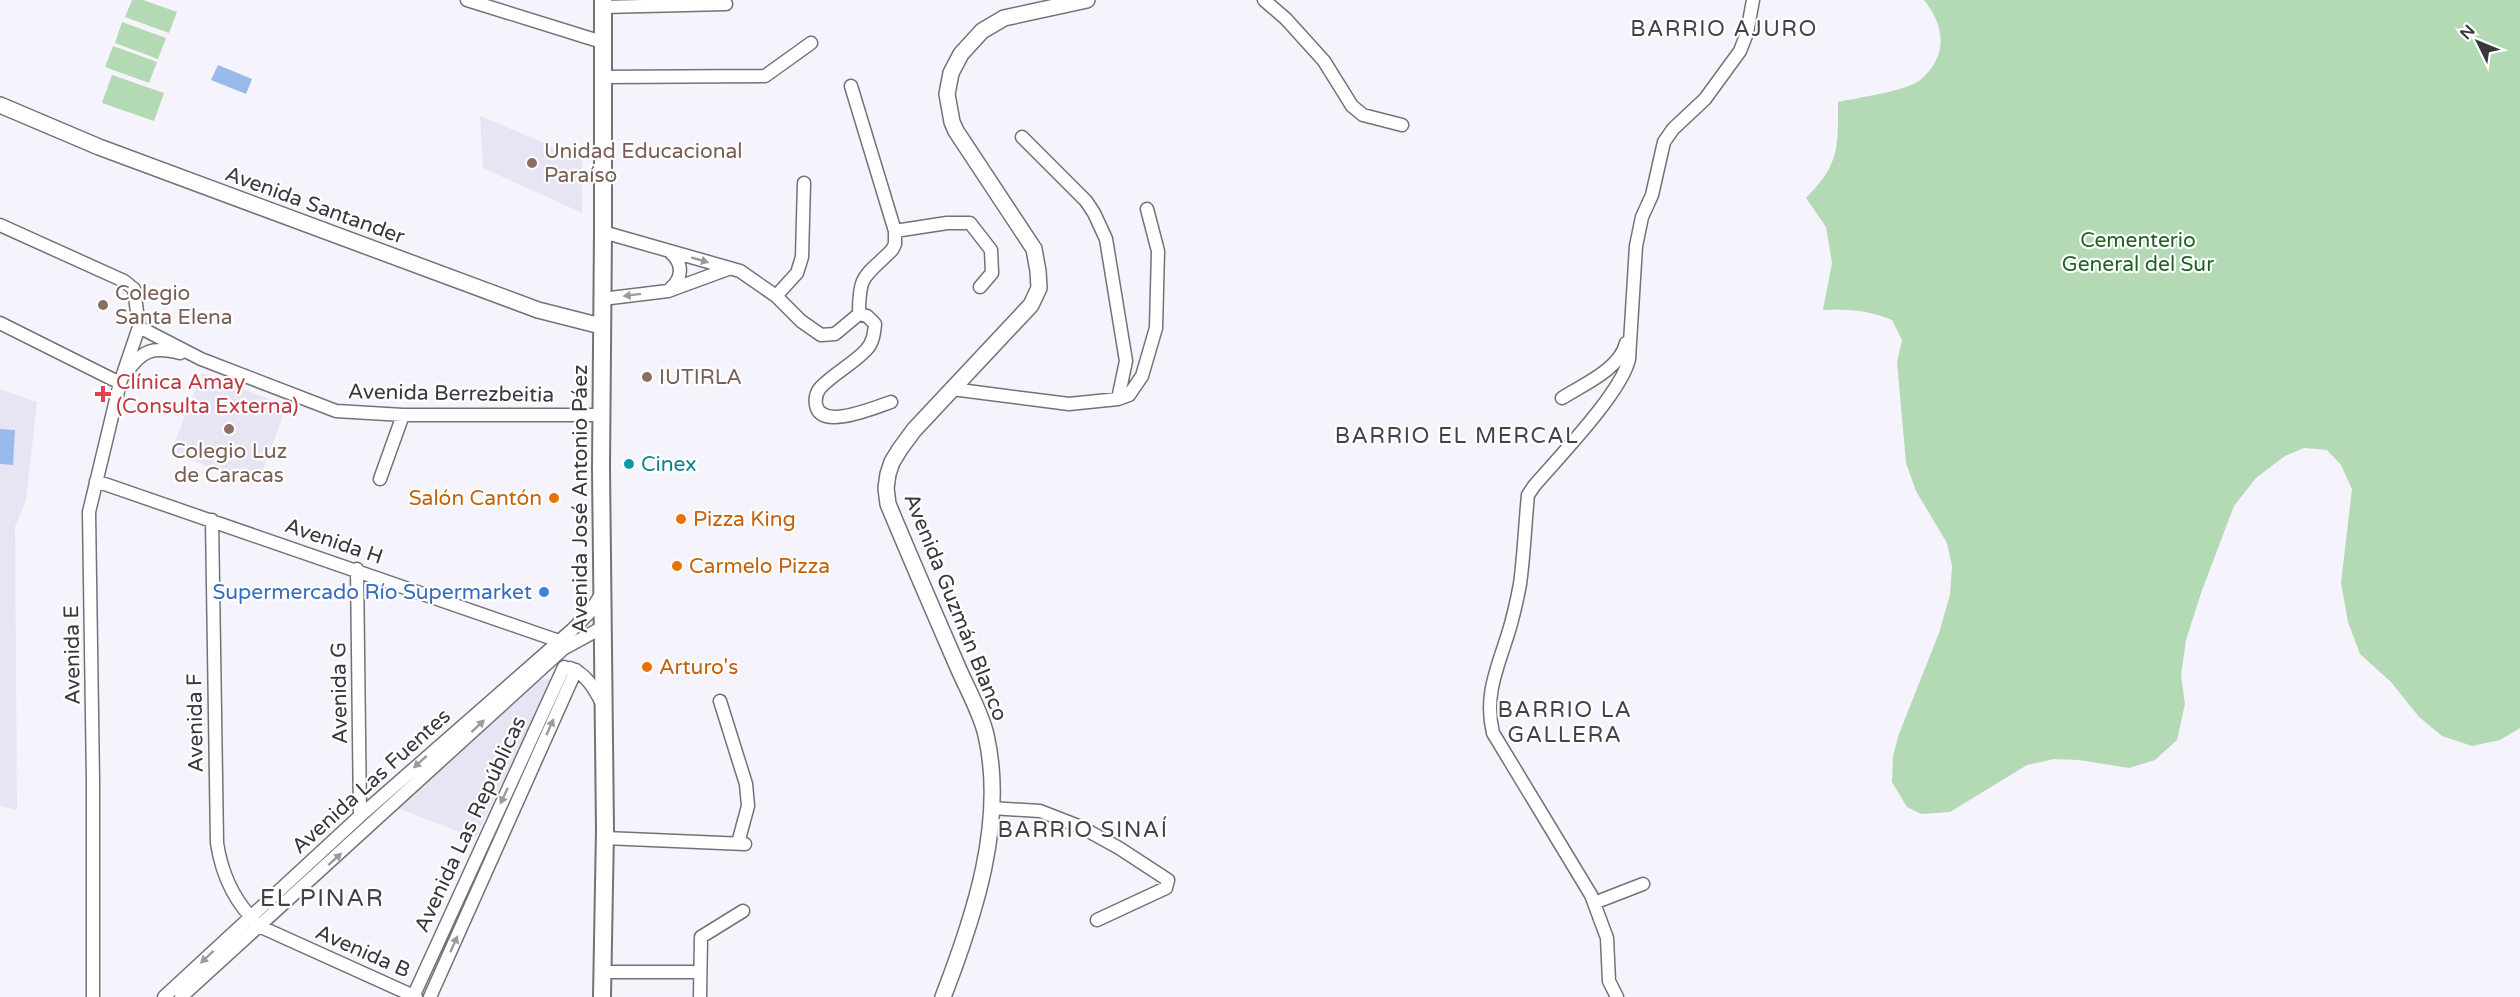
<svg xmlns="http://www.w3.org/2000/svg" width="2520" height="997" font-family="'Varela Round',sans-serif">
  <style>
    .built { fill: #e7e5f4 }
    .green { fill: #b4d9b5 }
    .water { fill: #9abaec }
    .lines { fill: none; stroke-linecap: round; stroke-linejoin: round }
    .minor-casing { stroke: #737279; stroke-width: 15 }
    .tertiary-casing { stroke: #737279; stroke-width: 18 }
    .secondary-casing { stroke: #737279; stroke-width: 20 }
    .minor { stroke: #fff; stroke-width: 12 }
    .tertiary { stroke: #fff; stroke-width: 15 }
    .secondary { stroke: #fff; stroke-width: 16 }
    .oneway { fill: #9c9b9c }
    .education-dot { fill: #8d6e63; stroke: #fff; stroke-width: 2 }
    .health-dot { fill: #e0444e; stroke: #fff; stroke-width: 2 }
    .culture-dot { fill: #0f9aa8; stroke: #fff; stroke-width: 2 }
    .food-dot { fill: #e8710a; stroke: #fff; stroke-width: 2 }
    .shop-dot { fill: #3f7fe0; stroke: #fff; stroke-width: 2 }
    .labels { text-anchor: middle; stroke-width: 4.5; stroke-linejoin: round; paint-order: stroke }
    .education-label { font-size: 21px; fill: #785e54; stroke: #fff; text-anchor: start }
    .street-label { font-size: 21px; fill: #38373a; stroke: #fff }
    .park-label { font-size: 21px; fill: #206027; stroke: #fff }
    .health-label { font-size: 21px; fill: #be3a42; stroke: #fff; text-anchor: start }
    .culture-label { font-size: 21px; fill: #0d838f; stroke: #fff; text-anchor: start }
    .food-label { font-size: 21px; fill: #c56008; stroke: #fff; text-anchor: start }
    .shop-label { font-size: 21px; fill: #366cbe; stroke: #fff; text-anchor: end }
    .neighbourhood-label { font-size: 22px; letter-spacing: 1.5px; fill: #434248; stroke: #fff }
    .quarter-label { font-size: 24px; letter-spacing: 1.5px; fill: #434248; stroke: #fff }
  </style>
  <rect width="100%" height="100%" fill="#f5f3fb"/>
  <path class="built" d="M480,116l102,43v54l-99,-45z
    M202,373l85,33 -30,79 -86,-33z
    M0,389l37,13 -11,98 -11,27 2,283 -17,-4z
    M546,679l6,2 -77,157 -80,-31 139,-125z"/>
  <path class="green" d="M132,0h11l34,12 -8,21 -44,-16z
    M1924,0h596v728l-20,12 -28,6 -30,-10 -23,-19 -28,-35 -31,-28 -12,-32 -7,-39 11,-94 -11,-24 -14,-15 -23,-2 -19,8 -29,22 -22,28 -33,87 -15,47 -5,36 4,28 -8,36 -22,20 -26,8 -50,-8 -25,-1 -27,6 -77,47 -29,2 -14,-7 -15,-25 1,-26 6,-22 40,-101 11,-38 2,-29 -5,-23 -31,-52 -10,-28 -9,-101 5,-22 -10,-20c-24,-10 -43,-11 -69,-10l9,-47 -6,-36 -20,-29c34,-34 32,-51 32,-96 19,-4 67,-11 81,-21 29,-24 27,-54 5,-81z
    M122,22l44,16 -8,21 -43,-16z
    M113,46l44,16 -8,21 -44,-16z
    M112,75l52,18 -10,28 -52,-18z"/>
  <path class="water" d="M218,65l34,14 -6,15 -35,-14z
    M0,429l15,1 -2,35 -13,-1z"/>
  <g class="lines">
    <defs>
      <path id="minor" d="M467,0l135,42
        M1264,0l22,19 38,42 28,45 11,9 39,10
        M603,7l123,-3
        M603,77l162,-1 46,-33
        M851,86l44,145v13l-3,6c-27,27 -33,23 -33,64
        M1022,137l64,64 8,12 12,26 20,122 -8,38
        M0,225l124,56 10,8 5,38 -19,56 -31,129 4,269v216
        M895,231l52,-8h23l21,27 1,23 -12,14
        M603,232l137,39 36,25 25,25 20,14 14,-1 24,-20 8,2 8,8c-1,10 -2,19 -9,26 -13,14 -33,24 -46,38 -4,5 -5,11 -4,17 5,26 60,2 75,-3
        M670,252c13,11 13,25 1,36
        M776,296l21,-23 5,-16 2,-74
        M602,299l66,-8 60,-22
        M0,323l120,60
        M139,327l62,32 135,52 67,4h199
        M126,373c16,-23 27,-27 54,-20
        M952,389l117,15 49,-5 11,-4 13,-19 14,-48 2,-77 -11,-42
        M1562,398c22,-14 58,-29 64,-55
        M380,479l23,-64
        M96,481l463,160
        M212,520l5,323c5,33 19,62 44,84l155,70
        M357,569l3,247
        M570,668c17,6 25,22 33,37
        M720,701l26,83 2,22 -10,37
        M991,808l49,3 41,16 38,21 49,32 -2,8 -69,32
        M605,838l140,6
        M1594,903l49,-19
        M603,972h97
        M164,997l196,-181 212,-186 18,-18 12,-19
        M181,997l382,-348 40,-22
        M413,997l151,-330
        M430,997l146,-327
        M700,997l1,-60 42,-26
        M1617,997l-8,-16 -2,-43 -16,-43 -98,-162c-9,-37 4,-64 15,-99 5,-16 9,-34 12,-50 4,-29 5,-59 8,-89l6,-9c24,-28 88,-94 95,-127l7,-113 6,-29 10,-22 12,-53 9,-13 32,-30 35,-48 7,-18 6,-33"/>
      <path id="tertiary" d="M0,105l99,42 439,163 63,16
        M943,997c31,-80 63,-175 43,-262 -5,-23 -21,-50 -30,-72 -23,-53 -46,-106 -68,-159l-2,-16 2,-14 4,-12 8,-13 14,-19 117,-125 8,-17 -1,-17 -4,-22 -78,-118 -4,-9 -5,-28 4,-21 10,-19 21,-23 22,-13 83,-18"/>
      <path id="secondary" d="M602,997l3,-167 -4,-362 2,-236v-232"/>
    </defs>
    <use href="#minor" class="minor-casing"/>
    <use href="#tertiary" class="tertiary-casing"/>
    <use href="#secondary" class="secondary-casing"/>
    <use href="#minor" class="minor"/>
    <use href="#tertiary" class="tertiary"/>
    <use href="#secondary" class="secondary"/>
  </g>
  <defs><path id="oneway-solid" d="M-6-.8H1V-3.2L6.5 0L1 3.2V.8H-6Z" transform="scale(1.5)"/></defs>
  <g class="oneway">
    <use href="#oneway-solid" transform="translate(700 260) rotate(16)"/>
    <use href="#oneway-solid" transform="translate(632 295) rotate(173)"/>
    <use href="#oneway-solid" transform="translate(478 726) rotate(-43)"/>
    <use href="#oneway-solid" transform="translate(550 727) rotate(-66)"/>
    <use href="#oneway-solid" transform="translate(420 762) rotate(138)"/>
    <use href="#oneway-solid" transform="translate(504 796) rotate(115)"/>
    <use href="#oneway-solid" transform="translate(335 859) rotate(-42)"/>
    <use href="#oneway-solid" transform="translate(454 944) rotate(-66)"/>
    <use href="#oneway-solid" transform="translate(207 957) rotate(137)"/>
  </g>
  <g class="education-dot">
    <circle cx="532" cy="163" r="6"/>
    <circle cx="103" cy="305" r="6"/>
    <circle cx="647" cy="377" r="6"/>
    <circle cx="229" cy="429" r="6"/>
  </g>
  <path class="health-dot" d="M100 385h6v6h6v6h-6v6h-6v-6h-6v-6h6z"/>
  <circle class="culture-dot" cx="629" cy="464" r="6"/>
  <g class="food-dot">
    <circle cx="554" cy="498" r="6"/>
    <circle cx="681" cy="519" r="6"/>
    <circle cx="677" cy="566" r="6"/>
    <circle cx="647" cy="667" r="6"/>
  </g>
  <circle class="shop-dot" cx="544" cy="592" r="6"/>
  <g class="labels">
    <g class="education-label">
      <text x="544" y="158">Unidad Educacional<tspan x="544" dy="24">Paraíso</tspan></text>
      <text x="115" y="300">Colegio<tspan x="115" dy="24">Santa Elena</tspan></text>
      <text x="659" y="384">IUTIRLA</text>
      <text x="229" y="458" text-anchor="middle">Colegio Luz<tspan x="229" dy="24">de Caracas</tspan></text>
    </g>
    <g class="street-label">
      <text transform="translate(315 205) rotate(20)" y="7">Avenida Santander</text>
      <text transform="translate(451 393) rotate(1)" y="7">Avenida Berrezbeitia</text>
      <text transform="translate(580 499) rotate(-90)" y="7">Avenida José Antonio Páez</text>
      <text transform="translate(334 541) rotate(19)" y="7">Avenida H</text>
      <text transform="translate(956 607) rotate(68)" y="7">Avenida Guzmán Blanco</text>
      <text transform="translate(72 655) rotate(-91)" y="7">Avenida E</text>
      <text transform="translate(339 693) rotate(-91)" y="7">Avenida G</text>
      <text transform="translate(195 723) rotate(-91)" y="7">Avenida F</text>
      <text transform="translate(371 781) rotate(-42)" y="7">Avenida Las Fuentes</text>
      <text transform="translate(470 824) rotate(-65)" y="7">Avenida Las Repúblicas</text>
      <text transform="translate(363 951) rotate(24)" y="7">Avenida B</text>
    </g>
    <g class="park-label">
      <text x="2138" y="247">Cementerio<tspan x="2138" dy="24">General del Sur</tspan></text>
    </g>
    <g class="health-label">
      <text x="116" y="389">Clínica Amay<tspan x="116" dy="24">(Consulta Externa)</tspan></text>
    </g>
    <g class="culture-label">
      <text x="641" y="471">Cinex</text>
    </g>
    <g class="food-label">
      <text x="542" y="505" text-anchor="end">Salón Cantón</text>
      <text x="693" y="526">Pizza King</text>
      <text x="689" y="573">Carmelo Pizza</text>
      <text x="659" y="674">Arturo's</text>
    </g>
    <g class="shop-label">
      <text x="532" y="599">Supermercado Río Supermarket</text>
    </g>
    <g class="neighbourhood-label">
      <text x="1724" y="36">BARRIO AJURO</text>
      <text x="1457" y="443">BARRIO EL MERCAL</text>
      <text x="1565" y="717">BARRIO LA<tspan x="1565" dy="25">GALLERA</tspan></text>
      <text x="1083" y="837">BARRIO SINAÍ</text>
    </g>
    <g class="quarter-label">
      <text x="322" y="906">EL PINAR</text>
    </g>
  </g>
  <g transform="translate(2478 42) rotate(313)" stroke="#ffffff" stroke-width="4.5" paint-order="stroke">
  <path d="M0-4.5L10 22L0 15L-10 22Z" fill="#38373a"/>
  <text y="-9" font-size="16" font-weight="bold" text-anchor="middle" fill="#38373a">N</text>
  </g>
</svg>
